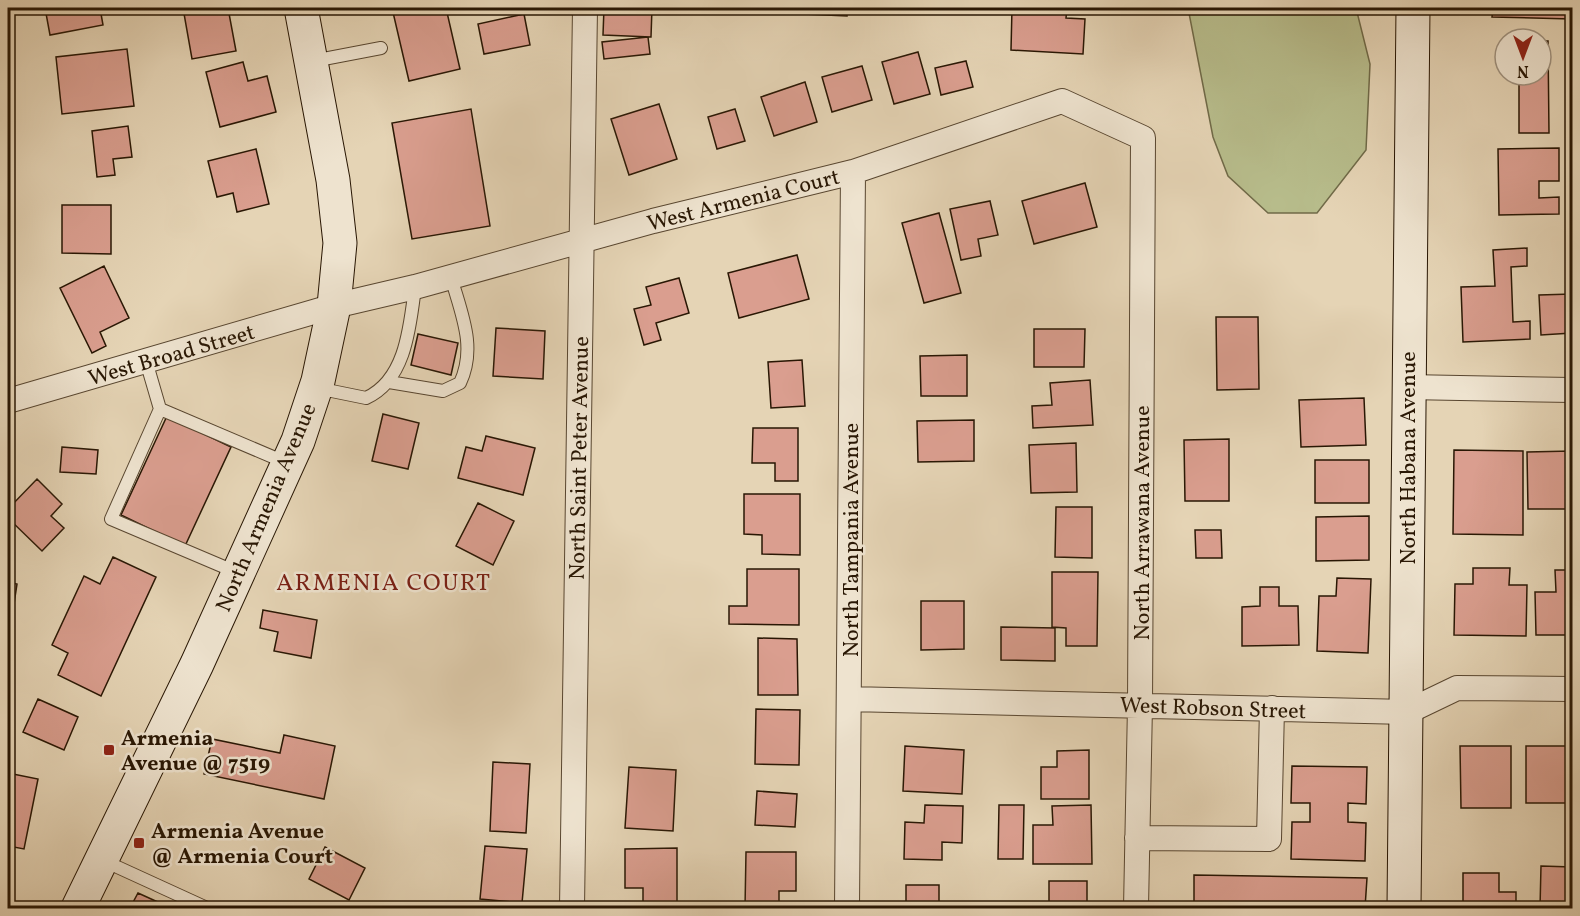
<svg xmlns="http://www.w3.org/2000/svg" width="1580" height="916" font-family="Vollkorn,serif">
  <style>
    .green { fill: #b7bc8b; stroke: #706a48; stroke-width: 1.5 }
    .building { fill: #da9e8f; stroke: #291704; stroke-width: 1.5 }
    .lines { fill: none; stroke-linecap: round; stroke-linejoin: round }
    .lane-casing { stroke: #584630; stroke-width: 14 }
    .street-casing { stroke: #584630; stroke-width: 26 }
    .secondary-casing { stroke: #291704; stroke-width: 35 }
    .lane { stroke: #eee3cf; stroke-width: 12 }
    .street { stroke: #eee3cf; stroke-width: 24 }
    .secondary { stroke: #eee3cf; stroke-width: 33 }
    .poi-dot { fill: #8f2418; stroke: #eee3cf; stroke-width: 2 }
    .labels { text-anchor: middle; stroke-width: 5; stroke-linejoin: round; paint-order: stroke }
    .street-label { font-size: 22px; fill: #291704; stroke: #eee3cf }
    .poi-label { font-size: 22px; font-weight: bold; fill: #291704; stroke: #eee3cf; text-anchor: start }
    .neighbourhood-label { font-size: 24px; letter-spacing: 1.5px; fill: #7a1f14; stroke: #eee3cf }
  </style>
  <rect width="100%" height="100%" fill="#e5d4b5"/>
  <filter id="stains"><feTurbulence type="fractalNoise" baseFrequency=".00333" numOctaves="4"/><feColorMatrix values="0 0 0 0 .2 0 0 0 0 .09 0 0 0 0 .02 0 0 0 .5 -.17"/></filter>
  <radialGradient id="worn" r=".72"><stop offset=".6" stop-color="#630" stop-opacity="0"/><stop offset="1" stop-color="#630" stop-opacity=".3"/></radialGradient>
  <path class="green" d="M1188,8h168l14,56 -4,86 -49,63h-49l-40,-37 -15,-39z"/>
  <path class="building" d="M45,8h55l3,17 -53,10z
    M183,8h45l8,43 -44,8z
    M392,8h54l14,61 -51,12z
    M604,8h48l-1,29 -48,-2z
    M805,8h42v8l-43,-2z
    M1012,8h55l-1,10 19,1 -2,35 -72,-4z
    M1493,8h79l-1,11 -79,-2z
    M524,14l6,31 -46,9 -6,-30z
    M648,37l2,17 -46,5 -2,-17z
    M1541,41h7l1,92h-30v-58h22z
    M127,49l7,57 -72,8 -6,-57z
    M918,52l12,42 -36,10 -12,-42z
    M966,61l7,26 -32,8 -6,-27z
    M243,62l5,19 19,-5 9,36 -56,15 -14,-55z
    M862,66l10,34 -40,12 -10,-35z
    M805,82l12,40 -43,14 -13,-39z
    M659,104l18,55 -48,16 -18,-56z
    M471,109l19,117 -78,13 -20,-116z
    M735,109l10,32 -28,8 -9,-32z
    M128,126l4,31 -19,2 2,16 -18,2 -5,-46z
    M1559,148v33h-20v17l20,-1v17l-60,1 -1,-66z
    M256,149l13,55 -32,8 -4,-19 -16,4 -9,-36z
    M1085,183l12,44 -63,17 -12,-43z
    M990,201l8,34 -20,4 3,17 -20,4 -11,-51z
    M62,205h49v49l-49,-1z
    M939,213l22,80 -37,10 -22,-80z
    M1527,248v18l-16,1 2,55 17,-1v18l-67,3 -2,-55 34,-1 -2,-36z
    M797,255l12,44 -70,19 -11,-45z
    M104,266l25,52 -29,14 6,14 -14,7 -32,-65z
    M679,278l10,35 -33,10 5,17 -17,5 -10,-36 17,-4 -5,-18z
    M1572,294v39l-31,2 -2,-40z
    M1216,317h42l1,72 -42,1z
    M496,328l49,3 -2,48 -50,-3z
    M1034,329h51l-1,38h-50z
    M418,334l40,9 -7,32 -40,-10z
    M967,355v41h-46l-1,-40z
    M802,360l3,46 -34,2 -3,-46z
    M1090,380l3,45 -60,3 -1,-22 20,-1 -2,-22z
    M1364,398l2,47 -65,2 -2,-47z
    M383,414l36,9 -11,46 -36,-8z
    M167,416l64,31 -46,99 -64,-31z
    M974,420v41l-56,1 -1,-41z
    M753,428h45v53h-23v-18h-23z
    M486,436l49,12 -12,47 -65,-17 8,-31 16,4z
    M1229,439v62h-44l-1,-61z
    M1076,443l1,49 -46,1 -2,-48z
    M62,447l36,3 -2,24 -36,-2z
    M1454,450l69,1v84l-70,-1z
    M1572,451v58h-44l-1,-57z
    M1315,460h54v43h-54z
    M37,479l25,25 -11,12 13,12 -22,23 -34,-33v-9z
    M744,494h56v61l-38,-1v-19l-18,-1z
    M478,503l36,18 -21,44 -37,-19z
    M1056,507h36v51l-37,-1z
    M1369,516v44l-53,1v-44z
    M1195,530h26l1,28h-26z
    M113,557l43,20 -55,119 -43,-21 10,-22 -16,-8 32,-69 16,8z
    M1473,568h37l-1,17h18l-1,51 -72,-1 1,-51h18z
    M747,569h52v56l-70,-1v-18h18z
    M1555,570h17v65h-36l-1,-43h21z
    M1052,572h46l-1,74h-31v-18l-14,-1z
    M1337,578l34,1 -3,74 -51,-2 2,-55h17z
    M8,582l9,2 -9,59z
    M1260,587h19v19h19l1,39 -57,1v-39l18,-1z
    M921,601h43v48l-43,1z
    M263,610l54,10 -6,38 -37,-7 4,-19 -18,-4z
    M1001,627l54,1v33l-54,-1z
    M758,638l39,1 1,56h-40z
    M38,699l40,18 -14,33 -41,-18z
    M756,709l44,1 -1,55 -44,-1z
    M284,735l51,11 -11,53 -120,-25 8,-35 68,14z
    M905,746l59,4 -2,44 -59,-3z
    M1460,746h51v62h-50z
    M1526,746h46v57h-46z
    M1089,750v49h-48v-32h16v-16z
    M493,762l37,2 -4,69 -36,-2z
    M1292,766l75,1 -1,37 -18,-1v19l18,1 -1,38 -74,-2 1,-37h18v-19h-19z
    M629,767l47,3 -3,61 -48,-3z
    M8,773l30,6 -14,70 -16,-3z
    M757,791l40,3 -2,33 -40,-2z
    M925,805l38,1 -1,37 -20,-1v18l-38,-1 1,-37 19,1z
    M999,805h25l-1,54h-25z
    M1091,805l1,59h-59v-39h20l-1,-19z
    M485,846l42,3 -5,54 -42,-4z
    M325,847l40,21 -16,32 -40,-21z
    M677,848v60h-34v-20h-18v-39z
    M746,852h50v39h-17v17h-34z
    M1541,866l31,1v41h-32z
    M1463,873h36v19h17v16h-53z
    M1194,875l173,3 -2,30h-171z
    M1049,881h38v27h-38z
    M906,885h33v23h-33z
    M138,893l33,15h-41z"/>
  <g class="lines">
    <defs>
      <path id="lane" d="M313,61l68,-13
        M146,361l14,48 127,54
        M389,382l54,9 17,-8c17,-36 1,-70 -9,-106
        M317,388l49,10c40,-18 44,-72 49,-111
        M160,409l-49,110 125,53
        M102,860l105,48"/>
      <path id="street" d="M1407,387l165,3
        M8,401l326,-95 81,-19 238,-66 200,-49 209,-71 81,37 -3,567 -4,203
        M849,699l558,13 50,-24 115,1
        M1137,838l132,1 3,-131
        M572,908l13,-900
        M847,908l6,-736"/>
      <path id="secondary" d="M78,908l119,-244 101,-223 20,-60 16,-75 6,-63 -7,-63 -32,-172
        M1404,908l9,-900"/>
    </defs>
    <use href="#lane" class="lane-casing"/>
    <use href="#street" class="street-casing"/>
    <use href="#secondary" class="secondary-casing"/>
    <use href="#lane" class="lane"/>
    <use href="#street" class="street"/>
    <use href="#secondary" class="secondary"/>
  </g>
  <g class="poi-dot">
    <rect x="103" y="744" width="12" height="12" rx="3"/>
    <rect x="133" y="837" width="12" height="12" rx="3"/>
  </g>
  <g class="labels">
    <g class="street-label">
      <text transform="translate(743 199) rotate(-14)" y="8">West Armenia Court</text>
      <text transform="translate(171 354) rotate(-16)" y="8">West Broad Street</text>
      <text transform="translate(578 458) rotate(-89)" y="8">North Saint Peter Avenue</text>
      <text transform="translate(1407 458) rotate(-90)" y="8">North Habana Avenue</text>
      <text transform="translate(265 507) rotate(-67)" y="8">North Armenia Avenue</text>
      <text transform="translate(1141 523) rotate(-90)" y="8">North Arrawana Avenue</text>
      <text transform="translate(850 540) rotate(-90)" y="8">North Tampania Avenue</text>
      <text transform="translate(1213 707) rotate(2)" y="8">West Robson Street</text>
    </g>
    <g class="poi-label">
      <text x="121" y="745">Armenia<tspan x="121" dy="25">Avenue @ 7519</tspan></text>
      <text x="151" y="838">Armenia Avenue<tspan x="151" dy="25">@ Armenia Court</tspan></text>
    </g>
    <g class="neighbourhood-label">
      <text x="384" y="590">ARMENIA COURT</text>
    </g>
  </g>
  <rect width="1580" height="916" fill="none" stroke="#e5d4b5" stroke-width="30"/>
  <rect x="9" y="9" width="1562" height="898" fill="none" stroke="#291704" stroke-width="3"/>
  <rect x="15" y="15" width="1550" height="886" fill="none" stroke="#291704" stroke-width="1.5"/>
  <g transform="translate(1523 57) rotate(180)"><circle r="28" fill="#eee3cf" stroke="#9f917e" stroke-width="1.5"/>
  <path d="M0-4.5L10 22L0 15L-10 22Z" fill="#8f2418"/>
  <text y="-9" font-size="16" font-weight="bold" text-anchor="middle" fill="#291704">N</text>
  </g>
  <rect width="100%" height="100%" filter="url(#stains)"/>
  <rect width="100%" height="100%" fill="url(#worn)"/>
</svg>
